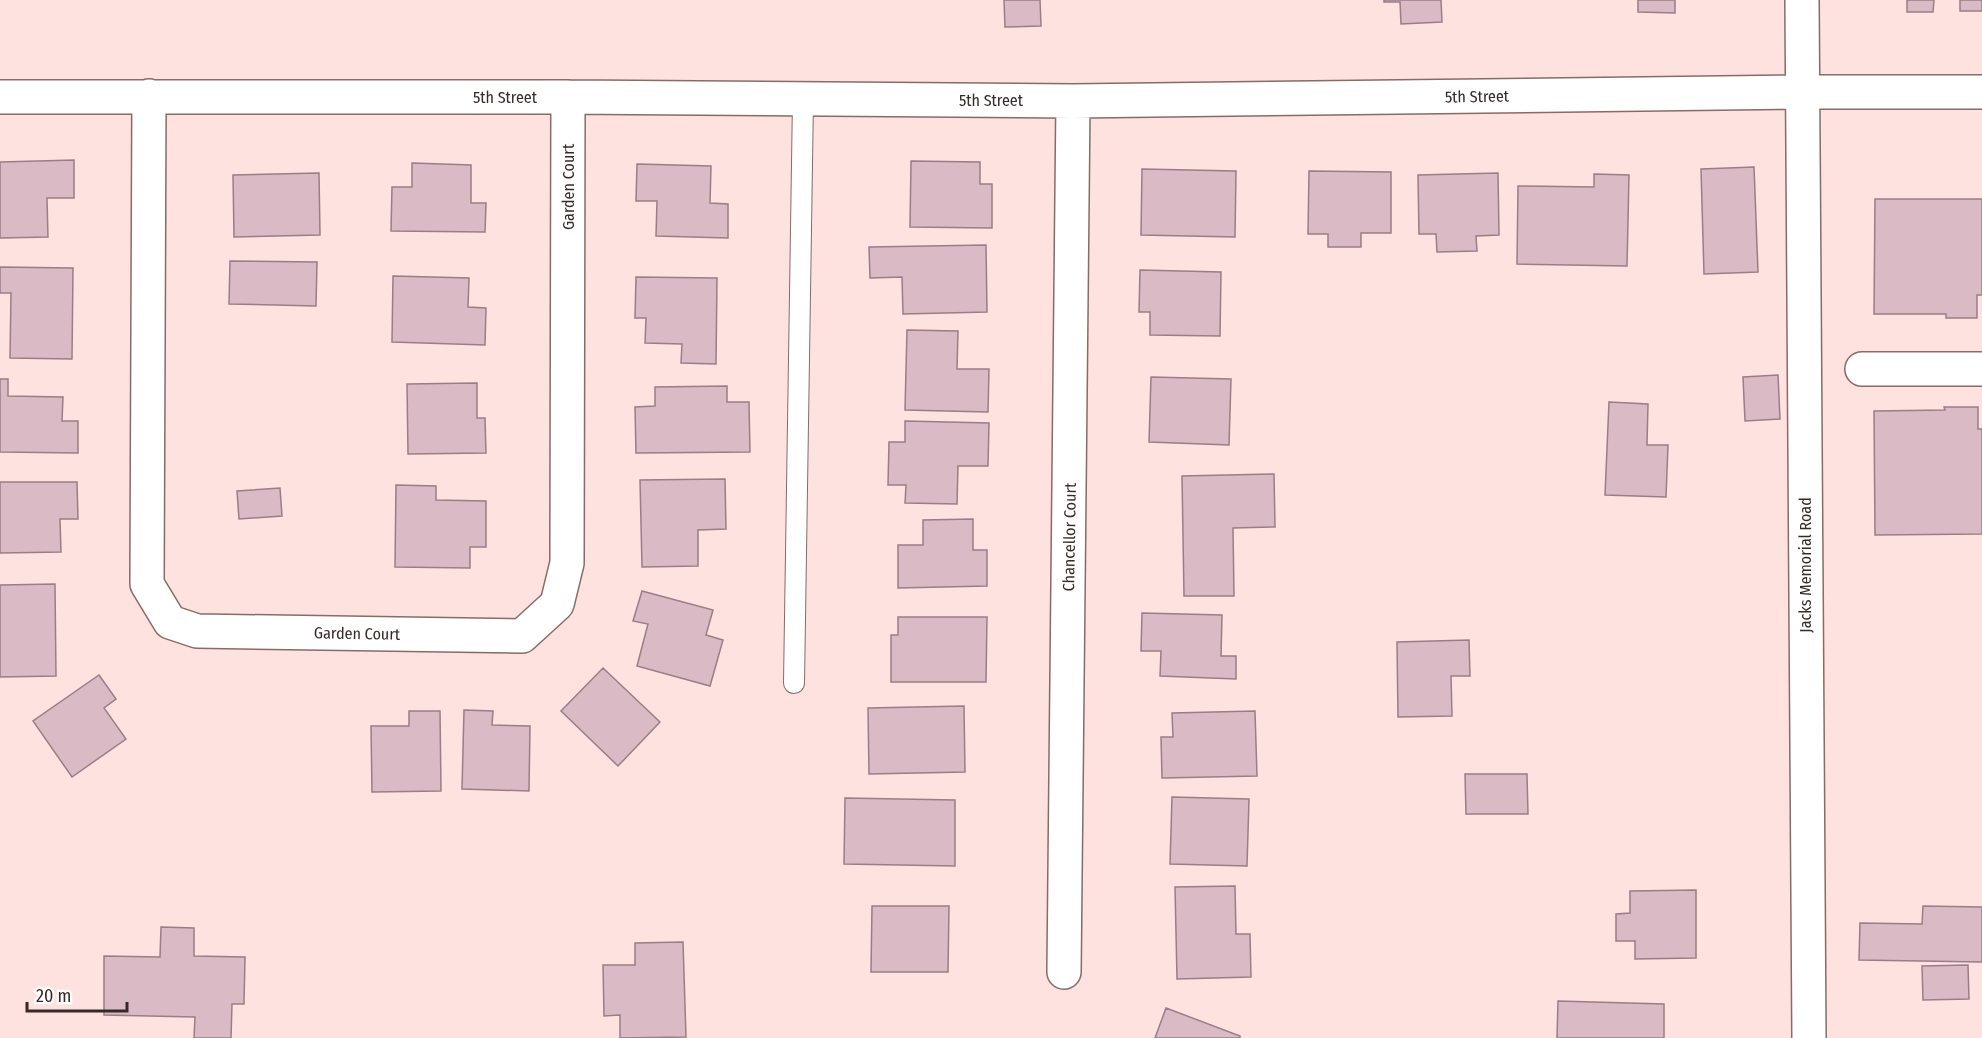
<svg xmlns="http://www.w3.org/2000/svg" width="1982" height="1038" font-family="'Fira Sans Condensed',sans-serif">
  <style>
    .building { fill: #dabbc5; stroke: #9a7d87; stroke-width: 1.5 }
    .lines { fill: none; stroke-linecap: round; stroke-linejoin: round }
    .service-casing { stroke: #886b67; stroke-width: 22 }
    .minor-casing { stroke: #886b67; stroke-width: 36 }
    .service { stroke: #fff; stroke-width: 20 }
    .minor { stroke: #fff; stroke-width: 33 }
    .labels { text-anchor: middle; stroke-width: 6; stroke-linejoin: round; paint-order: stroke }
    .street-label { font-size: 16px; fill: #362a28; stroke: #fff }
  </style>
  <rect width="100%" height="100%" fill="#fde2df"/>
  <path class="building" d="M1004,0h36l1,26 -36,1z
    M1384,0h57l1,22 -41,2 -1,-22h-16z
    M1638,0h37v13l-37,-1z
    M1907,0h27l-1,12h-26z
    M1960,0h22v11h-22z
    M74,160v38h-27l1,39 -48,1v-76z
    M911,161l69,1v22h12v44l-82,-1z
    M412,163l59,2v38h15l-1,29 -94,-1 1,-44h20z
    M637,164l74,2 -1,37 18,1v34l-72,-2 1,-35h-21z
    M1754,167l4,105 -54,2 -3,-105z
    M1142,169l94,2 -1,66 -94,-2z
    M1309,171l82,1v61h-30v14h-33v-13h-20z
    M319,173l1,62 -86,2 -1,-62z
    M1498,173l1,62 -23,1 1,15 -40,1 -1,-18h-17l-1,-59z
    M1594,174l35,1 -2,91 -110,-2 1,-78 76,1z
    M1875,199h107v96h-5v23h-31v-4h-72z
    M986,245l1,67 -84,2 -1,-37 -32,1 -1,-31z
    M230,261l87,1 -1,44 -87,-2z
    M0,267l73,1 -1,91 -62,-1 1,-65h-11z
    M1140,270l81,2 -1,64 -70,-1v-23h-11z
    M393,276l76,2 -1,29 18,1 -1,37 -93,-3z
    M636,277l81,1 -1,86 -35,-1 1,-19 -37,-1 1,-25h-11z
    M907,330l51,1 -1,38h32l-1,43 -83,-2z
    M1778,375l2,44 -35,2 -2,-44z
    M1151,377l80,2 -2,66 -80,-3z
    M0,379h8v17l55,1 -1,24h16v32l-78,-1z
    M477,383v35h8l1,35 -78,1 -1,-70z
    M727,386v16h22l1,50 -114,1 -1,-46 20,-1v-19z
    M1609,402l39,2 -1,41h21l-2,52 -61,-2z
    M1944,407h34v22h4v105l-107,1 -1,-124 71,-1z
    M905,421l84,2 -1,43h-30l-1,38 -52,-1 1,-18h-18l1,-43h16z
    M1274,474l1,53 -42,1 1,68h-50l-2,-120z
    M725,479l1,50 -28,1v36l-56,1 -2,-87z
    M0,482h77l1,37h-18l1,33 -61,1z
    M396,485l40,1v14l50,1v46h-16v21l-75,-1z
    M280,488l2,28 -43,3 -2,-28z
    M973,519v31h14v36l-89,2v-43h25v-25z
    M55,584l1,92 -56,1v-92z
    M642,591l71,19 -7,25 17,5 -13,46 -73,-20 11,-42 -15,-3z
    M1142,613l80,2 -1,41h15v23l-76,-3 1,-25h-20z
    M898,617h89l-1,65h-95v-47h7z
    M1469,640l1,36h-19l1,40 -54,1 -1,-75z
    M603,668l57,54 -42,44 -57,-55z
    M99,675l17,24 -12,9 22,31 -54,38 -39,-56z
    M964,706l1,66 -96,2 -1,-66z
    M464,710l29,1 -1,14 38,1 -1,65 -67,-2z
    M409,711h31l1,80 -69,1 -1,-66h38z
    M1255,711l2,65 -95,2 -1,-41h12l-1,-24z
    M1465,774h62l1,40h-62z
    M1172,797l77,2 -2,67 -77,-2z
    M845,798l110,2v66l-111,-2z
    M1235,886l1,48h14l1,43 -74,2 -2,-92z
    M1696,890v68l-61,1v-18h-19v-27l14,-1v-22z
    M872,906h77l-1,66h-77z
    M1923,906l59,1v55l-123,-2 1,-37 62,1z
    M161,927l33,1v28l51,1 -1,47h-12l-1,34h-37l1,-21 -91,-2v-59l56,1z
    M683,942l3,95 -66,1v-23l-16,1 -1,-51h32v-22z
    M1968,965l1,34 -46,1 -1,-34z
    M1558,1001l106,3v34h-107z
    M1166,1008l74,28v2h-85z"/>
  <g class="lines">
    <defs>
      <path id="service" d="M794,683l9,-584"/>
      <path id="minor" d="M1802,0l7,1038
        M149,96l-2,488 23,38 27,9 325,5 35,-32 10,-41 1,-466
        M0,97h568l505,4 729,-9h180
        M1862,369h120
        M1064,972l9,-871"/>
    </defs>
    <use href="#service" class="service-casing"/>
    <use href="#minor" class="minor-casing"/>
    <use href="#service" class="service"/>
    <use href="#minor" class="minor"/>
  </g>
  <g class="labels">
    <g class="street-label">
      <text transform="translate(1477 96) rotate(-1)" y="6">5th Street</text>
      <text x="505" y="103">5th Street</text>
      <text x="991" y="106">5th Street</text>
      <text transform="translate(568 187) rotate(-90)" y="6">Garden Court</text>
      <text transform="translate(1069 537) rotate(-89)" y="6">Chancellor Court</text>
      <text transform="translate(1805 565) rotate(-90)" y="6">Jacks Memorial Road</text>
      <text transform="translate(357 633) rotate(1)" y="6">Garden Court</text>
    </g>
  </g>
  <path d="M27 1002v9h100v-9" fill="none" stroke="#362a28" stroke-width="3"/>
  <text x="36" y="1002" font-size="18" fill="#362a28" stroke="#ffffff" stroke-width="4.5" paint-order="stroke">20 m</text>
</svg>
